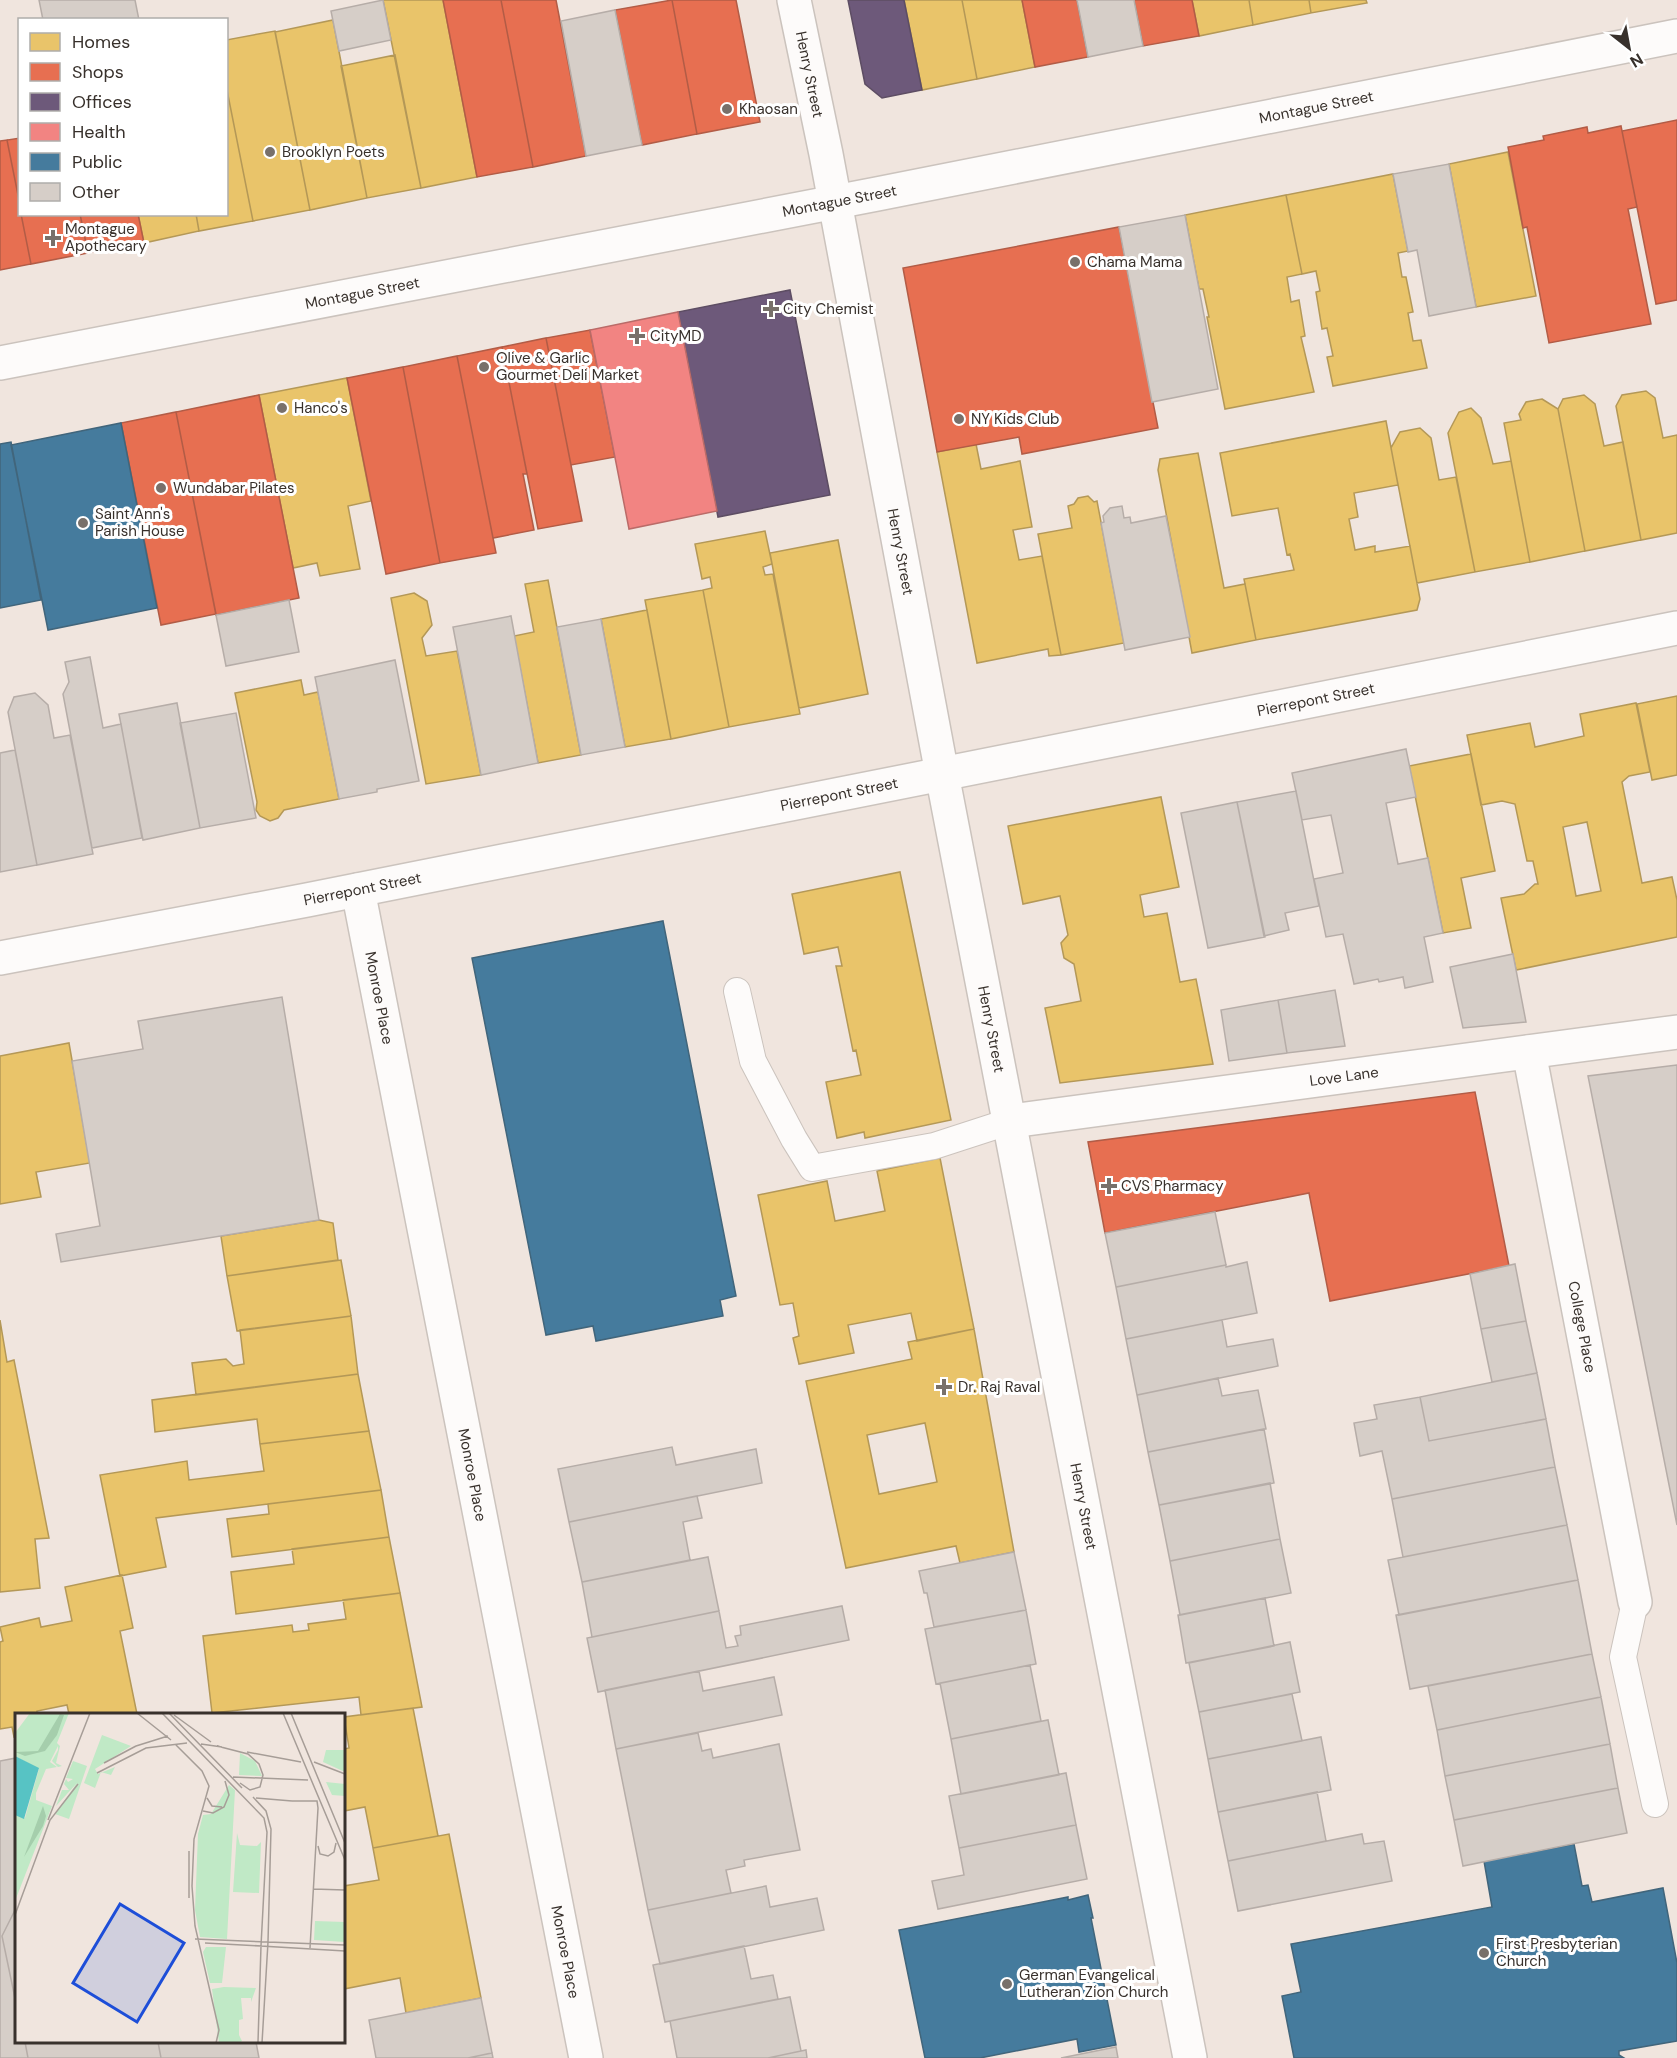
<svg xmlns="http://www.w3.org/2000/svg" width="1677" height="2058" font-family="'DM Sans',sans-serif">
  <style>
    .homes { fill: #e9c46a; stroke: #b49857; stroke-width: 1.5; fill-rule: evenodd }
    .shops { fill: #e76f51; stroke: #b25c46; stroke-width: 1.5 }
    .offices { fill: #6d597a; stroke: #5d4d63; stroke-width: 1.5 }
    .health { fill: #f28482; stroke: #ba6b68; stroke-width: 1.5 }
    .public { fill: #457b9d; stroke: #41657b; stroke-width: 1.5 }
    .building { fill: #d6cec8; stroke: #b6ada8; stroke-width: 1.5 }
    .lines { fill: none; stroke-linecap: round; stroke-linejoin: round }
    .service-casing { stroke: #cbc3bd; stroke-width: 28 }
    .minor-casing { stroke: #cbc3bd; stroke-width: 36 }
    .service { stroke: #fdfbfa; stroke-width: 26 }
    .minor { stroke: #fdfbfa; stroke-width: 33 }
    .poi-dot { fill: #78706a; stroke: #fff; stroke-width: 2 }
    .labels { text-anchor: middle; stroke-width: 6; stroke-linejoin: round; paint-order: stroke }
    .street-label { font-size: 15px; fill: #38312c; stroke: #fff }
    .poi-label { font-size: 15px; fill: #38312c; stroke: #fff; text-anchor: start }
    .inset-road { fill: none; stroke: #a69d97; stroke-width: 1.5 }
    .view { fill: #1d4ed8; fill-opacity: 0.15; stroke: #1d4ed8; stroke-width: 3 }
    .inset-edge { fill: none; stroke: #38312c; stroke-width: 3 }
  </style>
  <rect width="100%" height="100%" fill="#f0e5de"/>
  <path class="homes" d="M383,0h60l34,177 -56,11z
    M904,0h58l15,79 -55,11z
    M962,0h60l13,67 -58,12z
    M1192,0h57l4,25 -54,11z
    M1249,0h60l2,13 -58,12z
    M1309,0h57l1,3 -56,10z
    M333,20l34,178 -57,12 -35,-178z
    M275,31l35,179 -57,11 -27,-136v-45z
    M395,55l26,133 -54,10 -26,-132z
    M226,85l27,136 -54,10 -3,-17h30z
    M1508,152l28,144 -60,11 -27,-143z
    M1393,174l15,77 -10,2 4,24h4l7,35 -5,1 5,28 8,-1 6,28 -94,18 -6,-29 6,-1 -6,-28 -5,1 -6,-37 4,-1 -4,-20 -14,3 -16,-79z
    M1286,195l16,79 -15,3 4,25 8,-2 6,36 -4,1 13,55 -89,17 -18,-92h2l-6,-28h-4l-14,-74z
    M138,214h58l3,17 -55,12z
    M347,378l24,123 -23,5 12,63 -40,7 -3,-13 -24,5 -34,-173z
    M1646,391l9,7 8,40 14,-3v98l-36,7 -25,-134 6,-11z
    M1584,395l11,9 9,42 19,-4 18,98 -56,11 -27,-142 5,-10z
    M1542,399l16,10 27,142 -55,11 -26,-139 17,-3 -2,-6 7,-12z
    M1471,408l10,10 12,46 18,-3 19,101 -55,10 -27,-139 11,-21z
    M1386,421l12,64 -44,8 4,24 -9,2 6,31 20,-4v6l35,-6 10,53 -3,11 -161,30 -12,-61 50,-9 -4,-16 -3,1 -9,-47 -46,8 -12,-63z
    M1420,428l11,10 8,42 17,-3 19,95 -58,11 -26,-135 9,-16z
    M976,444l5,25 39,-8 12,66 -19,3 6,30 23,-4 19,99 -12,1 -1,-7 -71,14 -40,-211z
    M1198,453l26,135 21,-4 11,56 -64,13 -34,-183 2,-11z
    M1088,496l6,6 3,-1 27,142 -63,12 -23,-121 34,-6 -4,-22 6,-2 4,-6z
    M765,531l7,33 -9,3 2,8 8,-1 27,140 -71,13 -26,-137 9,-2 -2,-11 -8,2 -7,-35z
    M838,540l30,154 -69,14 -29,-155z
    M548,580l33,175 -43,8 -24,-127 20,-4 -9,-48z
    M703,590l26,137 -58,12 -26,-139z
    M414,593l13,8 5,24 -10,13 4,18 31,-5 24,124 -55,9 -35,-186z
    M647,610l24,129 -46,8 -24,-128z
    M301,680l3,15 14,-3 21,107 -55,11 -6,8 -8,3 -10,-5 -4,-6 1,-8 -22,-109z
    M1677,696v79l-25,5 -15,-76z
    M1636,703l14,69 -21,4 -7,6 20,101 30,-6 5,23v37l-161,33 -15,-72 23,-4 11,-10h3l-5,-23h-6l-12,-57 -13,-3 -21,4 -14,-70 63,-12 5,24 49,-11 -4,-22zM1587,822l14,69 -25,5 -13,-69z
    M1471,754l24,117 -34,7 10,50 -28,5 -34,-167z
    M1161,797l18,90 -39,8 4,22 23,-4 13,69 16,-3 17,85 -153,19 -15,-75 36,-7 -7,-37 -10,-6 -3,-15 7,-8 -8,-39 -37,8 -15,-78z
    M900,872l51,248 -86,18 -1,-6 -27,6 -11,-56 35,-7 -5,-25 -3,1 -17,-85h6l-4,-19 -34,7 -12,-60z
    M69,1043l21,120 -54,9 5,25 -41,7v-148z
    M940,1158l34,171 -57,12 -6,-28 -63,12 6,28 -55,11 -6,-26 6,-2 -6,-33 -13,2 -22,-110 69,-14 8,40 50,-10 -8,-40z
    M319,1220l14,3 5,37 -111,16 -6,-40z
    M341,1260l10,56 -114,15 -10,-55z
    M351,1316l7,58 -162,21 -4,-32 34,-4 7,7 11,-2 -4,-34z
    M0,1320l7,42 7,-2 35,178 -14,1 5,49 -40,4z
    M974,1329l40,223 -54,11 -4,-17 -110,22 -40,-187 106,-22 -4,-17zM925,1423l12,59 -58,12 -12,-59z
    M358,1374l11,57 -109,13 -3,-25 -102,13 -3,-32z
    M369,1431l12,59 -225,28 10,49 -46,9 -20,-101 87,-14 2,19 75,-9 -4,-27z
    M381,1490l8,47 -157,20 -5,-38 42,-5 -1,-10z
    M389,1537l11,56 -164,21 -5,-42 63,-8 -2,-15z
    M122,1575l11,53 -13,3 17,83h-68l-2,-9 -30,6v3h-21v22l-2,1 -2,-10 -12,2v-87l3,-1 -3,-14 39,-9 2,9 31,-6 -7,-34z
    M400,1593l22,114 -61,8 -2,-18 -147,16 -9,-77 89,-11 1,7 16,-2 -1,-6 38,-5 -3,-19z
    M413,1708l25,128 -65,12 -8,-41 -21,4v-62l5,-1 -5,-31z
    M449,1834l32,164 -75,15 -6,-35 -56,11v-103l35,-6 -6,-32z"/>
  <path class="shops" d="M443,0h58l32,167 -56,10z
    M501,0h55l30,156 -53,11z
    M672,0h64l24,122 -63,12z
    M672,0l25,134 -55,11 -27,-135z
    M1022,0h55l11,57 -53,10z
    M1134,0h58l7,36 -56,10z
    M1677,120v180l-21,4 -34,-173z
    M1621,126l16,81 -9,2 23,115 -102,19 -22,-116 -4,1 -15,-81 36,-7 -1,-4 44,-9 1,6z
    M20,138v67l-13,-65z
    M7,140l13,65v9h1l10,50 -31,6v-129z
    M21,214h59l8,39 -57,11z
    M80,214h58l6,29 -56,10z
    M1119,227l39,201 -136,26 -3,-17 -82,15 -34,-184z
    M590,330l25,127 -44,8 -25,-127z
    M546,338l36,183 -44,8 -36,-182z
    M502,347l25,127h-4l11,56 -41,8 -36,-182z
    M457,356l39,197 -56,10 -37,-196z
    M403,367l37,196 -54,11 -39,-196z
    M259,395l40,203 -83,17 -40,-203z
    M176,412l40,202 -55,11 -40,-202z
    M1475,1092l34,174 -179,35 -21,-108 -204,40 -17,-91z"/>
  <path class="offices" d="M848,0h56l18,90 -40,8 -17,-14z
    M790,290l40,205 -112,22 -40,-205z"/>
  <path class="health" d="M678,312l39,199 -88,18 -39,-199z"/>
  <path class="public" d="M121,423l36,185 -109,22 -37,-185z
    M11,442l30,158 -41,8v-164z
    M663,921l73,375 -16,4 3,16 -127,25 -3,-15 -47,9 -74,-377z
    M1574,1844l8,42 6,-1 4,17 71,-14 14,75v78l-58,10v4l5,3h-330l-12,-62 19,-4 -10,-48 201,-37 -8,-46z
    M1088,1895l5,23h-2l25,127 -37,7 -2,-13 -97,19h-55l-26,-128 169,-33v3z"/>
  <path class="building" d="M39,0h96l4,20h-96z
    M383,0l8,40 -52,11 -8,-40z
    M1077,0h57l9,46 -55,11z
    M615,10l27,135 -56,11 -25,-135z
    M1449,164l27,143 -47,9 -12,-66 -9,2 -15,-78z
    M1185,215l33,174 -66,13 -33,-175z
    M1122,506l2,12 6,-1 1,6 35,-7 24,121 -65,13 -24,-127 3,-1 -1,-6 7,-8z
    M289,600l10,52 -73,14 -10,-51z
    M511,616l27,147 -57,12 -28,-148z
    M601,619l24,128 -44,8 -24,-128z
    M90,657l13,71 18,-4 21,114 -50,10 -29,-154 6,-12 -4,-20z
    M395,660l24,121 -42,8v3l-38,7 -24,-122z
    M35,693l13,12 6,33 16,-3 23,119 -56,11 -29,-153 6,-15z
    M177,703l23,125 -57,12 -24,-126z
    M236,713l20,105 -56,10 -20,-105z
    M1406,749l10,48 -30,6 12,61 30,-6 15,75 -19,4 9,45 -28,6 -2,-11 -24,5 -1,-3 -24,5 -11,-50 -17,3 -12,-58 29,-6 -12,-58 -29,5 -10,-47z
    M15,750l22,115 -37,7v-119z
    M1296,791l23,115 -34,7 4,17 -25,6 -27,-134z
    M1237,802l28,135 -57,11 -27,-135z
    M1513,954l13,68 -63,6 -13,-61z
    M1335,990l10,56 -58,7 -9,-53z
    M282,997l37,223 -258,42 -5,-28 44,-8 -28,-165 71,-12 -5,-28z
    M1278,1000l9,53 -58,8 -8,-51z
    M1677,1065v460l-89,-449z
    M1215,1212l11,53 -110,22 -11,-54z
    M1247,1262l10,51 -131,26 -10,-52 110,-22v2z
    M1515,1264l11,57 -45,8 -11,-55z
    M1222,1320l5,27 46,-8 5,27 -141,29 -11,-56z
    M1526,1321l11,52 -45,9 -11,-53z
    M1537,1373l9,46 -117,22 -9,-44z
    M1218,1378l4,18 36,-6 8,39 -118,23 -11,-57z
    M1420,1397l9,44 117,-22 9,48 -163,32 -10,-48 -22,5 -6,-33 23,-4 -3,-14z
    M1264,1429l10,54 -115,22 -11,-53z
    M672,1447l4,18 80,-16 6,34 -193,39 -11,-53z
    M1555,1467l12,58 -164,32 -11,-58z
    M1270,1483l10,56 -110,22 -11,-56z
    M697,1496l5,22 -19,4 7,38 -108,22 -13,-60z
    M1567,1525l11,55 -179,35 -11,-55z
    M1280,1539l11,54 -111,22 -10,-54z
    M1014,1552l12,58 -92,17 -7,-34h-3l-5,-22z
    M708,1557l11,54 -127,26 -10,-55z
    M1578,1580l14,74 -182,35 -14,-74z
    M1265,1598l9,48 -88,17 -8,-48z
    M842,1606l7,34 -251,52 -11,-54 132,-27 7,37 12,-2 -3,-10 6,-1 -1,-9z
    M1026,1610l10,54 -100,20 -11,-55z
    M1290,1642l10,50 -101,20 -10,-49z
    M1592,1654l9,43 -164,33 -9,-44z
    M1030,1665l11,56 -90,18 -11,-56z
    M699,1671l4,20 71,-14 8,38 -166,34 -11,-59z
    M1292,1694l10,47 -94,18 -9,-47z
    M1601,1697l9,47 -165,32 -8,-46z
    M1048,1720l11,55 -98,19 -10,-55z
    M698,1733l4,18 9,-2 2,9 66,-14 21,106 -56,10 1,6 -19,4 5,23 -83,17 -32,-161z
    M1321,1737l10,53 -113,22 -10,-53z
    M1610,1744l8,44 -164,32 -9,-44z
    M16,1758v150l-14,28 14,67v39h9l3,16h-28v-297z
    M1066,1773l10,52 -117,23 -10,-52z
    M1618,1788l9,45 -164,33 -9,-46z
    M1317,1792l9,49 -98,20 -10,-49z
    M1076,1825l11,54 -149,30 -6,-28 32,-6 -5,-27z
    M1362,1834l2,10 20,-3 8,40 -154,30 -10,-50z
    M766,1886l4,21 47,-9 7,32 -164,34 -12,-54z
    M16,1908v95l-14,-67z
    M744,1946l7,33 22,-4 5,24 -113,23 -12,-57z
    M790,1997l11,54 -33,7h-91l-7,-37z
    M481,1998l11,55 -24,5h-92l-7,-38z
    M25,2042h133l3,16h-133z
    M158,2042h98l3,16h-98z
    M1116,2047l2,11h-57z
    M806,2050l1,8h-39l33,-7z
    M492,2053l1,5h-25z"/>
  <g class="lines">
    <defs>
      <path id="service" d="M737,991l16,70 41,78 18,29 122,-22 77,-25
        M1635,1602l-12,55 32,147"/>
      <g id="minor">
        <path id="s1" d="M794,0l32,154 116,620 248,1284"/>
        <path id="s2" d="M0,363l877,-169 800,-158"/>
        <path id="s3" d="M358,890l228,1168"/>
        <path id="s4" d="M0,958l307,-58 1370,-272"/>
        <path id="s5" d="M1529,1052l106,550"/>
        <path id="s6" d="M1011,1121l666,-89"/>
      </g>
    </defs>
    <use href="#service" class="service-casing"/>
    <use href="#minor" class="minor-casing"/>
    <use href="#service" class="service"/>
    <use href="#minor" class="minor"/>
  </g>
  <g class="poi-dot">
    <circle cx="727" cy="109" r="6"/>
    <circle cx="270" cy="152" r="6"/>
    <path d="M50 229h6v6h6v6h-6v6h-6v-6h-6v-6h6z"/>
    <circle cx="1075" cy="262" r="6"/>
    <path d="M768 300h6v6h6v6h-6v6h-6v-6h-6v-6h6z"/>
    <path d="M634 327h6v6h6v6h-6v6h-6v-6h-6v-6h6z"/>
    <circle cx="484" cy="367" r="6"/>
    <circle cx="282" cy="408" r="6"/>
    <circle cx="959" cy="419" r="6"/>
    <circle cx="161" cy="488" r="6"/>
    <circle cx="83" cy="523" r="6"/>
    <path d="M1106 1177h6v6h6v6h-6v6h-6v-6h-6v-6h6z"/>
    <path d="M941 1378h6v6h6v6h-6v6h-6v-6h-6v-6h6z"/>
    <circle cx="1484" cy="1953" r="6"/>
    <circle cx="1007" cy="1984" r="6"/>
  </g>
  <g class="labels">
    <g class="street-label">
      <text dy="5" stroke="none"><textPath href="#s1" startOffset="76">Henry Street</textPath></text>
      <text dy="5" stroke="none"><textPath href="#s2" startOffset="1341">Montague Street</textPath></text>
      <text dy="5" stroke="none"><textPath href="#s2" startOffset="855">Montague Street</textPath></text>
      <text dy="5" stroke="none"><textPath href="#s2" startOffset="369">Montague Street</textPath></text>
      <text dy="5" stroke="none"><textPath href="#s1" startOffset="562">Henry Street</textPath></text>
      <text dy="5" stroke="none"><textPath href="#s4" startOffset="1341">Pierrepont Street</textPath></text>
      <text dy="5" stroke="none"><textPath href="#s4" startOffset="855">Pierrepont Street</textPath></text>
      <text dy="5" stroke="none"><textPath href="#s4" startOffset="369">Pierrepont Street</textPath></text>
      <text dy="5" stroke="none"><textPath href="#s3" startOffset="110">Monroe Place</textPath></text>
      <text dy="5" stroke="none"><textPath href="#s1" startOffset="1048">Henry Street</textPath></text>
      <text dy="5" stroke="none"><textPath href="#s6" startOffset="336">Love Lane</textPath></text>
      <text dy="5" stroke="none"><textPath href="#s5" startOffset="280">College Place</textPath></text>
      <text dy="5" stroke="none"><textPath href="#s3" startOffset="596">Monroe Place</textPath></text>
      <text dy="5" stroke="none"><textPath href="#s1" startOffset="1534">Henry Street</textPath></text>
      <text dy="5" stroke="none"><textPath href="#s3" startOffset="1082">Monroe Place</textPath></text>
    </g>
    <g class="poi-label">
      <text x="739" y="114">Khaosan</text>
      <text x="282" y="157">Brooklyn Poets</text>
      <text x="65" y="234">Montague<tspan x="65" dy="17">Apothecary</tspan></text>
      <text x="1087" y="267">Chama Mama</text>
      <text x="783" y="314">City Chemist</text>
      <text x="650" y="341">CityMD</text>
      <text x="496" y="363">Olive &amp; Garlic<tspan x="496" dy="17">Gourmet Deli Market</tspan></text>
      <text x="294" y="413">Hanco's</text>
      <text x="971" y="424">NY Kids Club</text>
      <text x="173" y="493">Wundabar Pilates</text>
      <text x="95" y="519">Saint Ann's<tspan x="95" dy="17">Parish House</tspan></text>
      <text x="1121" y="1191">CVS Pharmacy</text>
      <text x="958" y="1392">Dr. Raj Raval</text>
      <text x="1496" y="1949">First Presbyterian<tspan x="1496" dy="17">Church</tspan></text>
      <text x="1019" y="1980">German Evangelical<tspan x="1019" dy="17">Lutheran Zion Church</tspan></text>
    </g>
  </g>
  <g transform="translate(15 1713)">
    <rect width="330" height="330" fill="#f0e5de"/>
    <path d="M15,0h39l-12,30 3,3 -4,17 6,3 -4,1 -6,-6 6,-11v-4l-8,16 7,5 -11,2 -10,24v7l16,6 -37,95v-86l10,3 14,-49 -24,-13v-23zM87,22l29,11 -36,23 3,5 17,-7 -4,8 -10,-3 -6,16 -11,-5zM311,37h19v22l-22,-10zM225,40l15,8 7,15 -23,-1zM58,48l14,5 -18,53 -14,-5 22,-31 -21,23 6,-16h7l-5,-6 2,-5 2,3 5,-3 -7,-1zM311,69l19,2v12l-13,-1zM214,72l6,5 -8,149 -27,-2 -5,-27 3,-76 5,-19 8,-1zM222,120l3,12 17,1 4,-4 -2,51 -26,-1zM300,208l30,1v20l-31,-2zM191,234h20l-4,36h-12l-7,-31zM209,274l32,1 -5,14v-4h-10l2,21 -4,1v15l3,6 -3,2h-20l-7,-54z" fill="#c0e9c6"/>
    <path d="M45,1l4,1 -7,20 -12,16 -20,5 -10,-4 23,-1zM28,93l3,10 -3,10 -19,31z" fill="#a5ceac"/>
    <path d="M0,43l24,12 -15,51 -9,-4z" fill="#57c3c4"/>
    <path class="inset-road" d="M122,0l34,27M147,0l102,105 3,14 -6,114 84,5M154,0l73,75M268,0l62,147M276,0l54,130M159,2l37,27M186,31l21,3M161,32l26,26 7,15 -15,53 -2,47 3,40 24,104 -3,13M121,33l32,-10M202,33l31,8 11,10 4,11 -3,12 -10,3 -10,-7M232,39l54,10M299,49l31,12M89,50l32,-17M82,60l49,-25 41,-5M218,64l75,3M238,84l13,14 5,18 -3,113 77,3M192,85l5,8 10,1M241,85l36,3M277,88h25l1,7 -8,140M188,98l10,2 11,-6 5,-12 -4,-14M33,107l42,-107M303,133l2,8 8,2 6,-4 2,-9M298,176l32,1M174,185v-47M0,202l35,-95 28,-36M180,226l73,3 -6,101M190,230l56,3 -3,96"/>
    <path class="view" d="M105,191l64,39 -47,79 -64,-39z"/>
    <rect width="330" height="330" class="inset-edge"/>
  </g>
  <rect x="18" y="18" width="210" height="198" fill="#ffffff" stroke="#afadab" stroke-width="1.5"/>
  <rect x="30" y="33" width="30" height="18" fill="#e9c46a" stroke="#afadab" stroke-width="1.5"/>
  <text x="72" y="48" font-size="18" fill="#38312c">Homes</text>
  <rect x="30" y="63" width="30" height="18" fill="#e76f51" stroke="#afadab" stroke-width="1.5"/>
  <text x="72" y="78" font-size="18" fill="#38312c">Shops</text>
  <rect x="30" y="93" width="30" height="18" fill="#6d597a" stroke="#afadab" stroke-width="1.5"/>
  <text x="72" y="108" font-size="18" fill="#38312c">Offices</text>
  <rect x="30" y="123" width="30" height="18" fill="#f28482" stroke="#afadab" stroke-width="1.5"/>
  <text x="72" y="138" font-size="18" fill="#38312c">Health</text>
  <rect x="30" y="153" width="30" height="18" fill="#457b9d" stroke="#afadab" stroke-width="1.5"/>
  <text x="72" y="168" font-size="18" fill="#38312c">Public</text>
  <rect x="30" y="183" width="30" height="18" fill="#d6cec8" stroke="#afadab" stroke-width="1.5"/>
  <text x="72" y="198" font-size="18" fill="#38312c">Other</text>
  <g transform="translate(1629 48) rotate(149)" stroke="#ffffff" stroke-width="4.5" paint-order="stroke">
  <path d="M0-4.5L10 22L0 15L-10 22Z" fill="#38312c"/>
  <text y="-9" font-size="16" font-weight="bold" text-anchor="middle" fill="#38312c">N</text>
  </g>
</svg>
